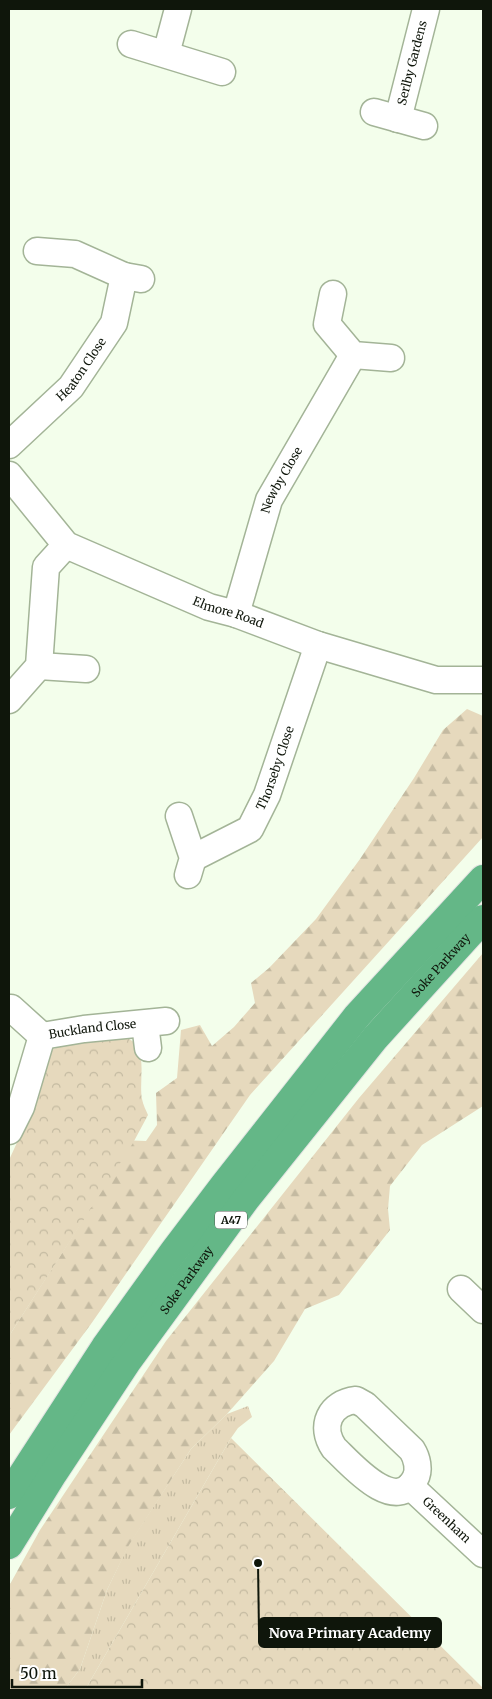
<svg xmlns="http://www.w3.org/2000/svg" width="492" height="1699" font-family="Merriweather,serif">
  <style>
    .grass { fill: url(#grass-tufts) }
    .forest { fill: url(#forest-firs) }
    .park { fill: url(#park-crowns) }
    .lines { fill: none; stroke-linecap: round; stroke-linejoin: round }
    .minor-casing { stroke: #a3b497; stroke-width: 29 }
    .highway-casing { stroke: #e2e3e2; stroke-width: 30 }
    .minor { stroke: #fff; stroke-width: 26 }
    .highway { stroke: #64b787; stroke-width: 28 }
    .labels { text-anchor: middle; stroke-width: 4; stroke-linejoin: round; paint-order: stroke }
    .shield { fill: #fff; stroke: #575c54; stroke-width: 1 }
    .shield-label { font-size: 11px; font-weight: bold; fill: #0f160b }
    .street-label { font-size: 12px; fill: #0f160b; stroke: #fff }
    .leader { fill: none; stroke: #0f160b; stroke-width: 2 }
    .callout-dot { fill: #0f160b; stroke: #fff; stroke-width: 2 }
    .callout { fill: #0f160b; stroke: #0f160b; stroke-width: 2 }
    .callout-label { font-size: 14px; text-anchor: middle; font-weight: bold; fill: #fff }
  </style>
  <defs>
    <pattern id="grass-tufts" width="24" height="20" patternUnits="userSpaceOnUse" patternTransform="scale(1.25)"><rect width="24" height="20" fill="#e6d9bd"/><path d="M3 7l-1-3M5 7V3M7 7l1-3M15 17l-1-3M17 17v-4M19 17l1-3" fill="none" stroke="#c4baa1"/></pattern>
    <pattern id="forest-firs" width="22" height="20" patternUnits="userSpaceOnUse" patternTransform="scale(1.25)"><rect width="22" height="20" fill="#e6d9bd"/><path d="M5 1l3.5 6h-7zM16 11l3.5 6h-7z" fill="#c4baa1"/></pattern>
    <pattern id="park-crowns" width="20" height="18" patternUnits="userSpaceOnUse" patternTransform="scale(1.25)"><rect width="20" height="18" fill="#e6d9bd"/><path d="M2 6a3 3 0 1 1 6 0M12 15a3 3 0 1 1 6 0" fill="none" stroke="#c4baa1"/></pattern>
  </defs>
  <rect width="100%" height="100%" fill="#f3feeb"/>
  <path class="grass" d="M248,1406l4,11 -14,11 -7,10 -146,252h-21l16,-21 27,-79 22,-46 62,-95 36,-35z"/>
  <path class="forest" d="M467,709l16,7v121l-233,258 -159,229 -82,111v-99l72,-113 38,-83 27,1 11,-16 -1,-32 21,-15 4,-48 19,-5 12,21 22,-19 21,-24 -4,-20 18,-15 47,-49 44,-60 54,-81 29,-48z
    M483,953v153l-61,39 -32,41 -2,23 2,21 -51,65 -34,14 -31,52 -47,53 -36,35 -62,96 -22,45 -27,79 -16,21h-55v-104l31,-56 126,-189 193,-243z"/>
  <path class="park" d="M122,1037c29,5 16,41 20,62 1,6 4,11 6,16l-15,28 -124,193v-176l17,-37 25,-73 12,-5z
    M231,1438l252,250v2h-398z"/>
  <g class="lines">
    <defs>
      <g id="minor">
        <path d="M131,44l91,28"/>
        <path d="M166,54l12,-45"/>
        <path d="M374,112l50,14"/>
        <path id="s1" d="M398,119l28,-110"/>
        <path d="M37,251l38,3 49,22 17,3"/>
        <path d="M333,294l-6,30 26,31 38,3"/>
        <path id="s2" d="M9,445l62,-58 43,-64 10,-47"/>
        <path id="s3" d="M9,475l57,70 143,62 27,7 82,31 118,35h47"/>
        <path id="s4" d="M236,614l33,-114 84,-145"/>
        <path d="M39,666l47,3"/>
        <path d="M9,700l30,-34 7,-99 20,-22"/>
        <path d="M179,816l14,42 -5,17"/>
        <path id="s5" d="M193,858l57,-29 17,-34 51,-150"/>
        <path d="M11,1008l31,28"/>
        <path d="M145,1024l3,24"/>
        <path id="s6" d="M42,1036l42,-7 82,-8"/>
        <path d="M9,1131l12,-24 21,-71"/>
        <path d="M461,1289l22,21"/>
        <path d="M356,1400l9,5 47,45c5,8 8,20 3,29 -20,37 -65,-16 -81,-31 -15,-22 -4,-45 22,-48z"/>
        <path id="s7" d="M410,1486l73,68"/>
      </g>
      <g id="highway">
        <path d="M9,1495l96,-148 69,-96 50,-66 133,-169 126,-137"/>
        <path id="s8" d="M9,1545l44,-71 74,-112 119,-163 129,-161 108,-119"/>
      </g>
    </defs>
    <use href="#minor" class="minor-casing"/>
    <use href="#highway" class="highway-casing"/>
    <use href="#minor" class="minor"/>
    <use href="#highway" class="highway"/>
  </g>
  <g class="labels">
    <rect class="shield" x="215" y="1211.5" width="32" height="17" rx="4"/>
    <g class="shield-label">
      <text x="231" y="1224">A47</text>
    </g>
    <g class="street-label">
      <text dy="4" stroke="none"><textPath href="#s1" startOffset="58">Serlby Gardens</textPath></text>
      <text dy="4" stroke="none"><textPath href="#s2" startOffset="105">Heaton Close</textPath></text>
      <text dy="4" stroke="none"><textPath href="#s4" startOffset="142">Newby Close</textPath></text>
      <text dy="4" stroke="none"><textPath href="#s3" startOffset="266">Elmore Road</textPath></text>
      <text dy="4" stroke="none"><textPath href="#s5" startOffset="130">Thorseby Close</textPath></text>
      <text dy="4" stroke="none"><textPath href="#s8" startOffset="724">Soke Parkway</textPath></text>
      <text dy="4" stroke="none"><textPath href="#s6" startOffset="51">Buckland Close</textPath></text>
      <text dy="4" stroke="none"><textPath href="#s8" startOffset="319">Soke Parkway</textPath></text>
      <text dy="4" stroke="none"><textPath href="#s7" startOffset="50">Greenham</textPath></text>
    </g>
  </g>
  <path class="leader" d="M258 1563L259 1633"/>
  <circle class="callout-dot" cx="258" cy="1563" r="5"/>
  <rect class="callout" x="259" y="1618" width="182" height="29" rx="5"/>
  <g class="callout-label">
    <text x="350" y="1638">Nova Primary Academy</text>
  </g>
  <rect width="492" height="1699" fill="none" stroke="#0f160b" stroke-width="20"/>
  <path d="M12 1679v8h130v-8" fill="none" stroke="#0f160b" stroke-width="2.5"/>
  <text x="20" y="1679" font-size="15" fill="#0f160b" stroke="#ffffff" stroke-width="4" paint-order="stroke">50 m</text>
</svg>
